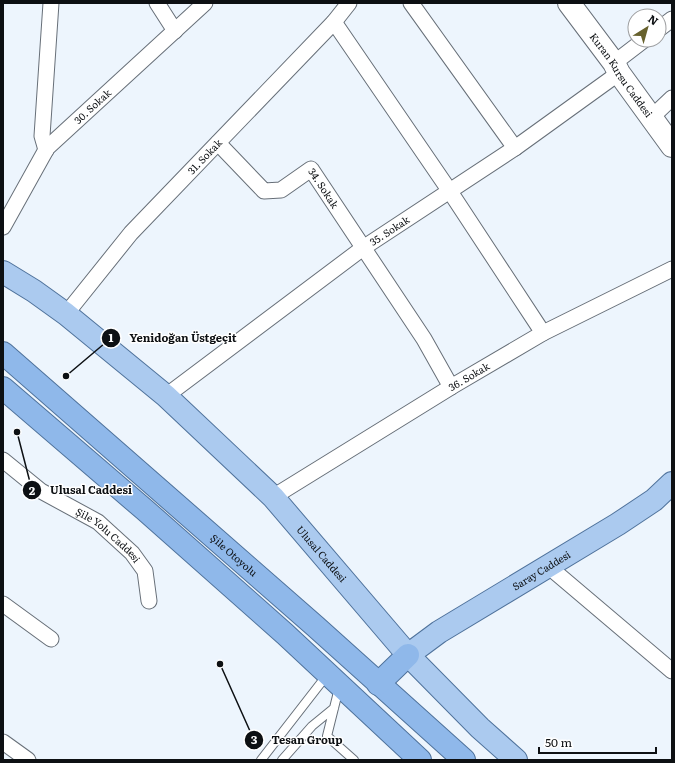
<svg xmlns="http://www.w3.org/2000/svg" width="675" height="763" font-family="Literata,serif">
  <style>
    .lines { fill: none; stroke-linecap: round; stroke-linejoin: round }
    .service-casing { stroke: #676f78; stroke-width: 10 }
    .minor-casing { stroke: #676f78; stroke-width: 17 }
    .secondary-casing { stroke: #676f78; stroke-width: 24 }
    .primary-casing { stroke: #4f729b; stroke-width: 24 }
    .trunk-casing { stroke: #4f729b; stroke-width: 24 }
    .service { stroke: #fff; stroke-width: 8 }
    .minor { stroke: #fff; stroke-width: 15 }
    .secondary { stroke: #fff; stroke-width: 22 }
    .primary { stroke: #abcaef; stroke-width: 22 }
    .trunk { stroke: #8fb8ea; stroke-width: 22 }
    .labels { text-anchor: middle; stroke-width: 3; stroke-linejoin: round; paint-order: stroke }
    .street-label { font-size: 10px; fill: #0d1013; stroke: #fff }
    .leader { fill: none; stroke: #0d1013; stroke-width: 1.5 }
    .callout-dot { fill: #0d1013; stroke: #fff; stroke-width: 1.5 }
    .mark-label { font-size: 12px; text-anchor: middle; font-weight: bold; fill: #fff }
    .callout-label { font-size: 11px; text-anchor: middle; font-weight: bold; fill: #0d1013; stroke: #fff; stroke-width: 3; stroke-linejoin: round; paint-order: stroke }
  </style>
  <rect width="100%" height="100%" fill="#edf5fd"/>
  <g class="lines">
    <defs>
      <path id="service" d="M339,688l-12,48 27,24
        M261,760l66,-85
        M282,760l30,-34 22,-18"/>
      <g id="minor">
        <path d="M157,3l18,28"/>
        <path d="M411,3l104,145"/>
        <path d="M334,22l115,168 94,143"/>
        <path d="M659,29l13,-10"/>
        <path d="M614,63l30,-23"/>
        <path d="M652,117l20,-19"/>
        <path id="s1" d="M218,143l46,48 17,-1 30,-21 113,170 27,48"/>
        <path d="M46,150l-4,-14 9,-133"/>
        <path id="s2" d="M3,227l44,-79 158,-145"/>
        <path id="s3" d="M66,314l65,-81 203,-211 15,-19"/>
        <path id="s4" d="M166,396l197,-148 152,-100 104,-75"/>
        <path id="s5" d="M3,460l38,31 57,31 34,31 13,18 4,30"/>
        <path id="s6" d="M273,497l178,-110 92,-54 129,-64"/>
        <path d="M548,566l124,105"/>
        <path d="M3,604l48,35"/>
        <path d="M3,742l25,18"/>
      </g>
      <g id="secondary">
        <path id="s7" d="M569,3l45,60 5,10 53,73"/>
      </g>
      <g id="primary">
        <path id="s8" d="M3,272l31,19 32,23 100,82 107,101 135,158 72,73 36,32"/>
        <path id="s9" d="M408,655l31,-23 179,-108 36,-24 18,-17"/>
      </g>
      <g id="trunk">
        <path id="s10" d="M3,353l312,273 149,134"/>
        <path d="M3,388l142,122 140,124 135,126"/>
        <path d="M378,684l30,-29"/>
      </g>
    </defs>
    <use href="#service" class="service-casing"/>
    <use href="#minor" class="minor-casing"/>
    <use href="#secondary" class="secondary-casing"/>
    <use href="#primary" class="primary-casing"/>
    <use href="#trunk" class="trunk-casing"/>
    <use href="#service" class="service"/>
    <use href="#minor" class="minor"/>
    <use href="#secondary" class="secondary"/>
    <use href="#primary" class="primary"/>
    <use href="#trunk" class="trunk"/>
  </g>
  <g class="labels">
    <g class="street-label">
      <text dy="4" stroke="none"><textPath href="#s7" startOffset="89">Kuran Kursu Caddesi</textPath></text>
      <text dy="4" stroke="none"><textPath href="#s2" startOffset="152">30. Sokak</textPath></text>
      <text dy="4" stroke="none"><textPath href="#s3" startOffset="210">31. Sokak</textPath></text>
      <text dy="4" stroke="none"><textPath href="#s1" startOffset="143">34. Sokak</textPath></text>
      <text dy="4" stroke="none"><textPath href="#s4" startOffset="278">35. Sokak</textPath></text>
      <text dy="4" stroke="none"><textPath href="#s6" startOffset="230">36. Sokak</textPath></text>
      <text dy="4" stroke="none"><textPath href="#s5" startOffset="130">Şile Yolu Caddesi</textPath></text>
      <text dy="4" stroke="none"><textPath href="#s8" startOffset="427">Ulusal Caddesi</textPath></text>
      <text dy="4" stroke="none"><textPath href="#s10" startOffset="307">Şile Otoyolu</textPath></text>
      <text dy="4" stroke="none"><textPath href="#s9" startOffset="158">Saray Caddesi</textPath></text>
    </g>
  </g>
  <path class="leader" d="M66 376L111 338M17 432L32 490M220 664L254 740"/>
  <g class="callout-dot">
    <circle cx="66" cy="376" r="4"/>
    <circle cx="17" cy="432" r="4"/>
    <circle cx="220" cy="664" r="4"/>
    <circle cx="111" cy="338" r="10"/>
    <circle cx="32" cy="490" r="10"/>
    <circle cx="254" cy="740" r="10"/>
  </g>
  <g class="mark-label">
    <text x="111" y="342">1</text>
    <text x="32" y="495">2</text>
    <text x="254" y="744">3</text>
  </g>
  <g class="callout-label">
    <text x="183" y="342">Yenidoğan Üstgeçit</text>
    <text x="91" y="494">Ulusal Caddesi</text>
    <text x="307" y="744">Tesan Group</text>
  </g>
  <rect width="675" height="763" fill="none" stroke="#0d1013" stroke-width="8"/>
  <g transform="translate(647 28) rotate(37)"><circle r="19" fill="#ffffff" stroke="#9e9fa1"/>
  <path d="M0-3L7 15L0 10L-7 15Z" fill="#67612d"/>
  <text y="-6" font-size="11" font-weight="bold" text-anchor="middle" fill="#0d1013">N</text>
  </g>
  <path d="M539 747v6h117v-6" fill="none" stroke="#0d1013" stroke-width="2"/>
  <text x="545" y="747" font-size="12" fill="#0d1013" stroke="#ffffff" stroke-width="3" paint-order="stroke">50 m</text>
</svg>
